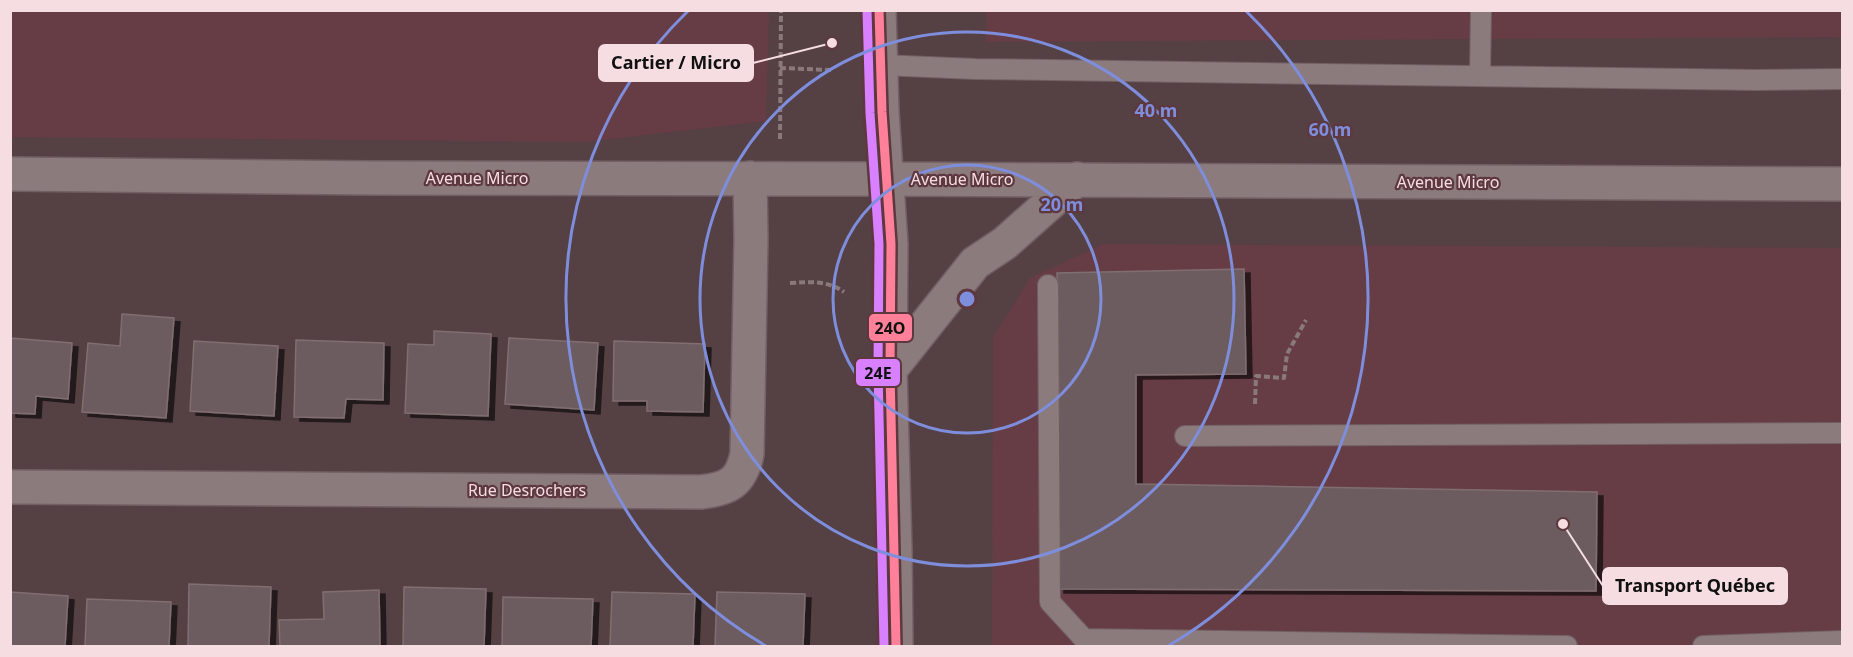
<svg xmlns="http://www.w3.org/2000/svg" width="1853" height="657" font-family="'Noto Sans',sans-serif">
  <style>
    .built { fill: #663d45 }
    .building { fill: #6d5b5e; stroke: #806e71; stroke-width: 1.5; filter: url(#shadow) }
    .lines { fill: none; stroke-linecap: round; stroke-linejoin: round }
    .lane-casing { stroke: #725f63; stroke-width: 22 }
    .street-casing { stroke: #725f63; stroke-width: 36 }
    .secondary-casing { stroke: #725f63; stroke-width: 36 }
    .path { stroke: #89797b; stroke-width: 4; stroke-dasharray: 6 3; stroke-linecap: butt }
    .lane { stroke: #8b7b7d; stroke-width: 20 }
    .street { stroke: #8b7b7d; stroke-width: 33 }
    .secondary { stroke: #8b7b7d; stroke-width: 33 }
    .bus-1-casing { stroke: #5d383f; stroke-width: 14 }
    .bus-2-casing { stroke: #5d383f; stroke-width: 14 }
    .bus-1 { stroke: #ff8098; stroke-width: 9 }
    .bus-2 { stroke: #d880ff; stroke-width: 9 }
    .ring { fill: none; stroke: #7e8edc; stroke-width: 3 }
    .labels { text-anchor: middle; stroke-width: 4.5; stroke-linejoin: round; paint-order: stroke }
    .street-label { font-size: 16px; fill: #f5dde1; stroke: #5d383f }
    .centre { fill: #7e8edc; stroke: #5d383f; stroke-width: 3 }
    .ring-label { font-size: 18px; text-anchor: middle; font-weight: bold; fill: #7e8edc; stroke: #5d383f; stroke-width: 4.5; stroke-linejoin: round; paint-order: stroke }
    .leader { fill: none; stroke: #f5dde1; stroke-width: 2 }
    .callout-dot { fill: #f5dde1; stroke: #5d383f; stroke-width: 2 }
    .callout { fill: #f5dde1; stroke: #f5dde1; stroke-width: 2 }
    .callout-label { font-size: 18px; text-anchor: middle; font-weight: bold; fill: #111 }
    .line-badge { stroke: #5d383f; stroke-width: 2 }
    .pale-badge-label { font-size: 16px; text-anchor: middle; font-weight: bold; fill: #111 }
  </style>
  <defs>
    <filter id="shadow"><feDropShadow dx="6" dy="4" stdDeviation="0" flood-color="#0009"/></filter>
  </defs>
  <rect width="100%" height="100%" fill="#554044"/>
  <path class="built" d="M11,10l758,1 -3,110 -181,21 -574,-5z
    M1842,10v27l-856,5v-31z
    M1103,244l739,4v398h-850l1,-309 37,-59z"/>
  <path class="building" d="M1244,269l2,105 -110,1v109l461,8 -1,99 -538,-2 -1,-316z
    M122,314l52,4 -8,100 -84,-6 6,-69 32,3z
    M434,331l57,3 -3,82 -83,-3 3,-69 26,1z
    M10,338l62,5 -4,56 -32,-3 -1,18 -25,-1z
    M509,338l89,5 -4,67 -89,-6z
    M296,340l88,3 -1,57 -37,-1 -2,19 -50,-1z
    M194,341l84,5 -4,70 -84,-5z
    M614,341l91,3 -2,68 -56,-1v-10h-34z
    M189,584l82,3 -2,59h-81z
    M404,587l82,2 -2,57h-81z
    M379,590l1,56h-100l-1,-26 45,-1 -1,-27z
    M10,592l58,4 -3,50h-55z
    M612,592l83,2 -2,52h-83z
    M717,592l88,2 -2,52h-88z
    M503,597l90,2 -2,47h-89z
    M87,599l84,3 -2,44h-84z"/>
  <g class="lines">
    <defs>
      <path id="lane" d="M881,65l94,4 782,11 85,-1
        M1480,75l1,-65
        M1048,285l2,317 34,37 483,7
        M1185,436l657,-3
        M1703,646l139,-5"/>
      <path id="street" d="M10,174l361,4 516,1
        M10,487l691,5c27,-3 40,-9 46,-38l4,-215 -1,-61"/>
      <path id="secondary" d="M879,10l3,102 9,132 -1,126 5,180 1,96
        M887,179l955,5
        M890,370l85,-107 30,-20 72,-64"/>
    </defs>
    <use href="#lane" class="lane-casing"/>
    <use href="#street" class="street-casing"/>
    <use href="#secondary" class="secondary-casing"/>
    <path class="path" d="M780,68l51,2
      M780,139l1,-129
      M790,283c20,-1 37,-3 54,9
      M1255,404l1,-28 28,2 3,-24 19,-34"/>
    <use href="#lane" class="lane"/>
    <use href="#street" class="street"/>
    <use href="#secondary" class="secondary"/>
    <defs>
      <path id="bus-1" d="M879,10l3,102 9,132 -1,126 6,276"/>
      <path id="bus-2" d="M867,10l3,103 9,131 -1,126 6,276"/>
    </defs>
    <use href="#bus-1" class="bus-1-casing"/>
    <use href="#bus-2" class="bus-2-casing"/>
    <use href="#bus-1" class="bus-1"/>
    <use href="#bus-2" class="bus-2"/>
  </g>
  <g class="ring">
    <circle cx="967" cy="299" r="134"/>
    <circle cx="967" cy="299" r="267"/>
    <path d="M766 646A401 401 0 0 1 688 11M1246 11A401 401 0 0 1 1168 646"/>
  </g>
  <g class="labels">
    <g class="street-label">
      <text x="477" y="184">Avenue Micro</text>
      <text x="962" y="185">Avenue Micro</text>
      <text x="1448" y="188">Avenue Micro</text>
      <text x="527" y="496">Rue Desrochers</text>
    </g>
  </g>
  <circle cx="967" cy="299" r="9" class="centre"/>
  <g class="ring-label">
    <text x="1156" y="117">40 m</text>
    <text x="1330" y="136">60 m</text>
    <text x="1062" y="211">20 m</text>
  </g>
  <path class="leader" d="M832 43L753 63M1563 524L1603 586"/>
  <g class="callout-dot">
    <circle cx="832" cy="43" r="6"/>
    <circle cx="1563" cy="524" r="6"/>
  </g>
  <g class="callout">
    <rect x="599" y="45" width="154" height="36" rx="6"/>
    <rect x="1603" y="568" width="184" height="36" rx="6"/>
  </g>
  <g class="callout-label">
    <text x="676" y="69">Cartier / Micro</text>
    <text x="1695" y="592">Transport Québec</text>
  </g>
  <g class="line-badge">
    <rect x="868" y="313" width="45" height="29" rx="6" fill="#ff8098"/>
    <rect x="855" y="358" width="46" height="29" rx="6" fill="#d880ff"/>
  </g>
  <g class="pale-badge-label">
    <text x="890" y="334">24O</text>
    <text x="878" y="379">24E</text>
  </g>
  <rect width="1853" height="657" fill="none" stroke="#f5dde1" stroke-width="24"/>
</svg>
